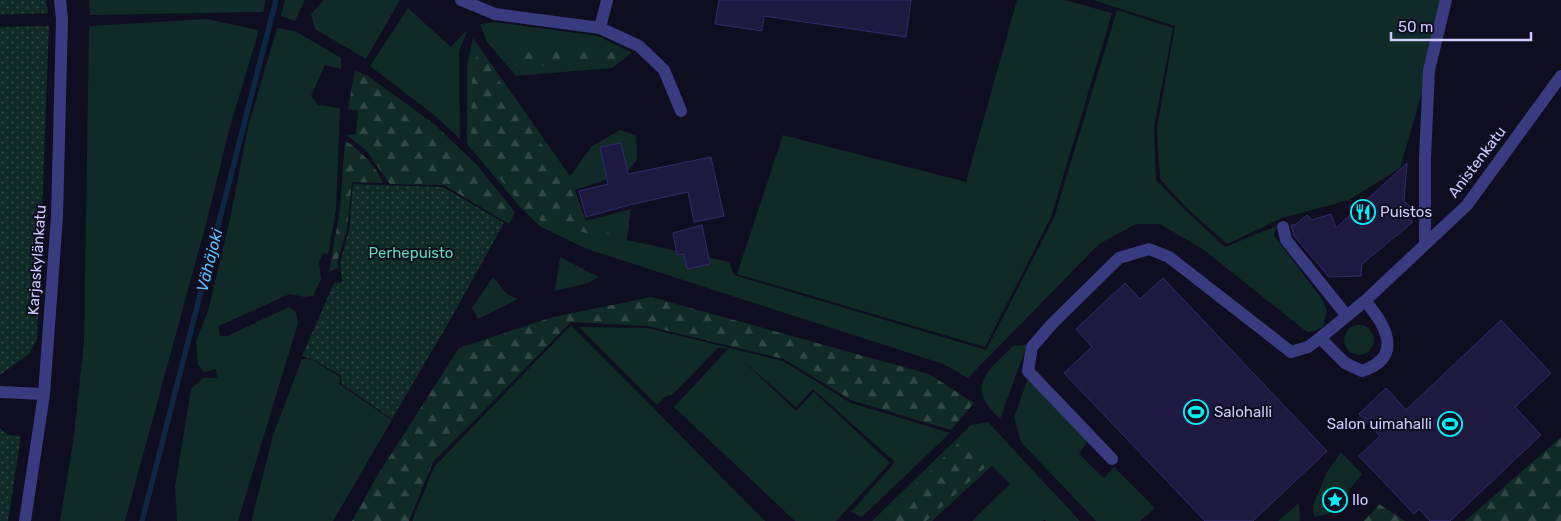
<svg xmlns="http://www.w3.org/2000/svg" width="1561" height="521" font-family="Rubik,sans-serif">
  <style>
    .green { fill: #102a27 }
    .forest { fill: url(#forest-firs) }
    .park { fill: url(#park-dots) }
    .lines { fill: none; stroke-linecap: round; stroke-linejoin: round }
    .stream { stroke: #0c2644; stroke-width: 5.5 }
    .building { fill: #1e1941; stroke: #332b6d }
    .minor { stroke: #383b7f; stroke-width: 12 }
    .labels { text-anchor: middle; stroke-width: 4; stroke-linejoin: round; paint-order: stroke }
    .street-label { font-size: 15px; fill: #ceccff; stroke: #0f0d20 }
    .poi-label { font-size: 15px; fill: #ceccff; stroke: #0f0d20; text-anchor: start }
    .park-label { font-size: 15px; fill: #59ddb2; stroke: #0f0d20 }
    .water-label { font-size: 16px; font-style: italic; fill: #5bbffd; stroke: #0f0d20 }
  </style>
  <defs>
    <pattern id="forest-firs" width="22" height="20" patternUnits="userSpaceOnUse" patternTransform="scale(1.25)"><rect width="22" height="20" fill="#102a27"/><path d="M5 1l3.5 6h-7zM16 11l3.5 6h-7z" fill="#324847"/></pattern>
    <pattern id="park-dots" width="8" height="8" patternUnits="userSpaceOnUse" patternTransform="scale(1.25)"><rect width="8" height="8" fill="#102a27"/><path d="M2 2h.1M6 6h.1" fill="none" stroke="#324847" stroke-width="1.8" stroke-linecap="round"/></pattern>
  </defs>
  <rect width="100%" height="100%" fill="#0f0d20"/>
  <path class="green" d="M89,0h177l-3,12 -173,3z
    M285,0h20l-10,21 -14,-5z
    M324,0h76l-34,59 -51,-30 -4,-15z
    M1017,0h47l48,13 -61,204 -66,130 -248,-73 46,-139 183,47z
    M1093,0h356l-49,168 -51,32 -67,18 -55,26 -38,-34 -29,-31 -3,-51 18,-102z
    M408,8l43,39 15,-16 1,1 -8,19 1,88 -26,-24 -64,-49z
    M1117,10l56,18 -19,99 2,53 29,30 40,37 51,-21 -2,10 46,60 7,14 -4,17 -9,4 -7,1 -103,-82 -44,-26h-24l-37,20 -131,134 -25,-14 -356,-115 -46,-22 -21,-20 -53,-63v-78l6,-28 97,138 22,-30 28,-16 16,5 1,25 -11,13 -51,17 11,31 45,-12 -4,31 102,22 5,13 252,75 68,-132z
    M206,19l53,11 -30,100 -22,90 -82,301h-65l13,-78 11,-101 5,-316z
    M495,22l103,14 34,17 -20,15 -96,8 -29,-34 -7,-18z
    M277,28l18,3 46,27v11l-16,-4 -14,31 7,9 22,3 -4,102 -8,44 -5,-1 -4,10 2,16 -8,17 -8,1 -15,-3 -71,32 1,10h7l62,-29 7,5 2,11 -60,198h-61l-2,-34 16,-98 12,-11h14l-1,-9 -12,3 -6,-7 -2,-24 12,-30 22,-92 18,-92z
    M560,257l39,20 -11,6 -33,8z
    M493,277l14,17 11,5 -40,20 -6,-11z
    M571,325l194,196h-353l22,-54z
    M1344 340a15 15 0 1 1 30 0a15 15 0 1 1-30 0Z
    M579,327l69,1 135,33 68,42 99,30 -88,84 -11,-5 44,-50 -82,-73 -17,18 -56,-49 56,53 18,-19 76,71 -54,58h-41l-121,-114 55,-59h-11l-46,47 -6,1 -9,9z
    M1027,345l-27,74c-5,-5 -11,-11 -15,-18 -13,-22 15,-41 28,-55z
    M302,359h9l29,18 -1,7 53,36 -59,101h-81v-3l21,-83z
    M1028,378l60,62 -9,14 25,24 10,-11 41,41 -15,13h-44l-75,-79 -7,-25z
    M988,422l92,99h-34l-1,-2 -2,2h-71l38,-37 -18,-18 -60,55h-60l99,-96z
    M1341,452l21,22 -31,39 -17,4 -1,-12 14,-33z
    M1299,503l1,18h-22z"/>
  <path class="forest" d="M479,50l92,139 14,38 15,-1 22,18 -16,-2 -44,-19h-18l-19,-14 -54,-66 1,-75z
    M613,50l5,5 -6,7 -70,4 -28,-1 -7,-13z
    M355,70l13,6 66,48 42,40 39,48 -6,12 -65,-39 -54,-1 -24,-34 -20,-15 10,-1 2,-23 -10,-2z
    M345,140c16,12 30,24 38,43l-31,-1 -5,48 -9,29v9l-9,4 11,-62z
    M651,297l278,77 45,29 -23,27 -100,-30 -67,-41 -137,-33 -76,-4 -138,140 -24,59h-57l25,-45 82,-128 94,-31z
    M967,435l24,27 -65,59h-49z
    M1561,437v84h-96z
    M1379,504l26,17h-41z"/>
  <path class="park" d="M0,0h46l2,13 -48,2z
    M49,26l-12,314 -8,14 -29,21v-348z
    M353,184l90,3 61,36 -55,99 -57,97 -50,-35 -2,-9 -28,-16 -10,-3 32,-73 8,-1 -2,-20 9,-32z
    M0,428l8,7 13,1 -13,85h-8z"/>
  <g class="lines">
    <path class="stream" d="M142,521l134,-521"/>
  </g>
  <path class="building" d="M719,0h192l-5,37 -142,-21 -2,15 -47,-7z
    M621,143l7,31 83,-17 13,59 -30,6 -6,-30 -55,12 -47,13 -7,-26 29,-7 -8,-37z
    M1407,163l-3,38 9,9 -6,4 6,8 -51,42 -1,12 -32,1 -35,-41 -3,-11h4l12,-10 5,5 19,-6 5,14z
    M702,225l8,39 -23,5 -3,-15 -7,1 -4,-22z
    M1163,278l164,173 -74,70h-48l-141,-148 28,-26 -16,-18 49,-46 15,16z
    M1501,320l50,53 -36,34 26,28 -91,86h-20l-11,-12 -5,5 -55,-58 21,-20 -21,-22 27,-26 20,22z"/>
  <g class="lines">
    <path class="minor" d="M461,0l34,14 105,14 39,18 25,24 17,41
      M600,28l7,-28
      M1283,227l3,13 61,76
      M1425,244v-86l4,-88 17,-70
      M1365,301c21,24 39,56 -3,70l-17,-8 -25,-25 45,-37 102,-96 94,-129
      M0,392l44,2
      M1112,459l-84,-88 4,-24 20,-23 67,-66 30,-9 20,8 122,95 17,-5 12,-9
      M25,521l19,-127 13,-177 5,-198 -2,-19"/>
  </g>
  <defs>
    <symbol id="restaurant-ring" viewBox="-11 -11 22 22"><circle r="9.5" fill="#0f0d20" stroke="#02eff5" stroke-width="1.5"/><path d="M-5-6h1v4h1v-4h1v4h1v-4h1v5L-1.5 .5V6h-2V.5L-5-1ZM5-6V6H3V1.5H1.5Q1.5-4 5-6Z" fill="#02eff5"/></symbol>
    <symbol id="stadium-ring" viewBox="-11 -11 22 22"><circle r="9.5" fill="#0f0d20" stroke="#02eff5" stroke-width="1.5"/><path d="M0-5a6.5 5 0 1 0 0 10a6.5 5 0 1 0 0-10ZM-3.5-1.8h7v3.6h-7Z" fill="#02eff5"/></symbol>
    <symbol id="sight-ring" viewBox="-11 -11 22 22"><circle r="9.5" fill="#0f0d20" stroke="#02eff5" stroke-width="1.5"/><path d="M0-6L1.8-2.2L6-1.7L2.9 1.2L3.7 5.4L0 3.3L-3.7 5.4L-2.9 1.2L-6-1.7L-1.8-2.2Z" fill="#02eff5"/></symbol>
  </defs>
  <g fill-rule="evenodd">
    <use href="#restaurant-ring" x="1349" y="198" width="28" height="28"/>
    <use href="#stadium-ring" x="1182" y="398" width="28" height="28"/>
    <use href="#stadium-ring" x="1436" y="410" width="28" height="28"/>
    <use href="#sight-ring" x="1321" y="486" width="28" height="28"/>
  </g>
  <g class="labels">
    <g class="street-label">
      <text transform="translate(1477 162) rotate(-53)" y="5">Anistenkatu</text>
      <text transform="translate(37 260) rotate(-86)" y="5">Karjaskylänkatu</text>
    </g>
    <g class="poi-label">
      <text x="1380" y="217">Puistos</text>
      <text x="1214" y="417">Salohalli</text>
      <text x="1432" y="429" text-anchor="end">Salon uimahalli</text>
      <text x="1352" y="505">Ilo</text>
    </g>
    <g class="park-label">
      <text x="411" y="258">Perhepuisto</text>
    </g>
    <g class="water-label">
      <text transform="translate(209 260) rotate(-76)" y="6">Vähäjoki</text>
    </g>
  </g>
  <path d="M1391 32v8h140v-8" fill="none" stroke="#ceccff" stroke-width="2.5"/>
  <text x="1398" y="32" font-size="15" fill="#ceccff" stroke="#0f0d20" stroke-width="4" paint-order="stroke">50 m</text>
</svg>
